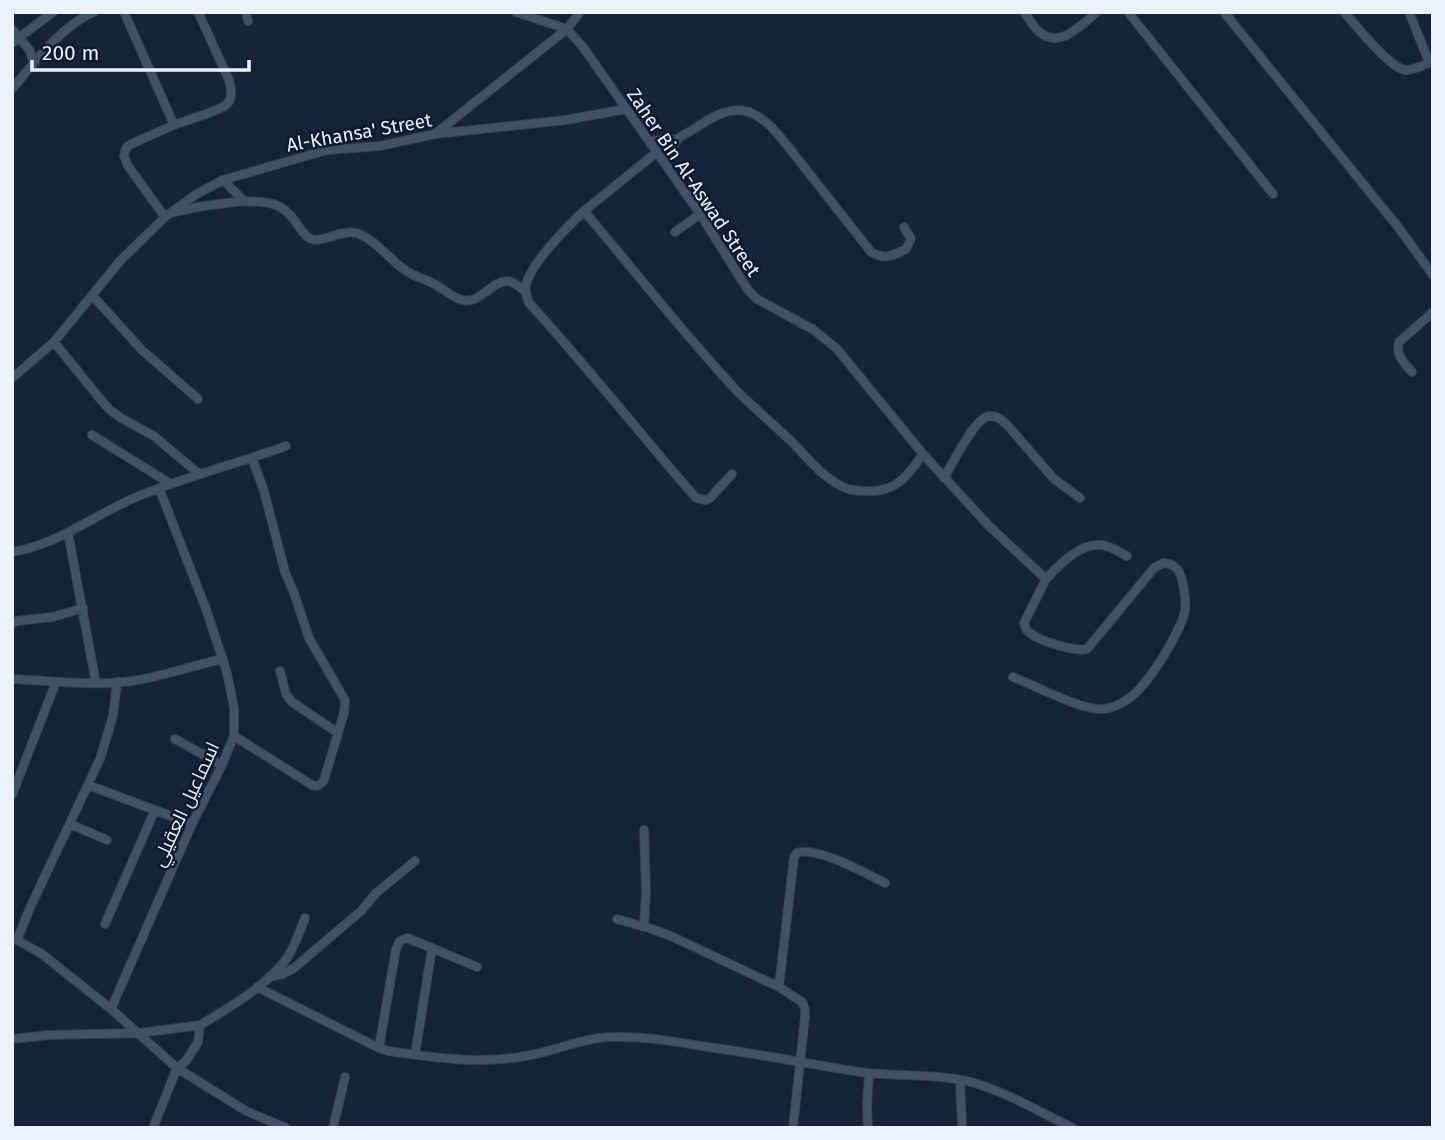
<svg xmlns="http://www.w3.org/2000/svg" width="1445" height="1140" font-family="'Fira Sans',Cairo,sans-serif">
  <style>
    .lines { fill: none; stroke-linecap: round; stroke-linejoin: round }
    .street-casing { stroke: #353f50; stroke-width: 10 }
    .street { stroke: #415268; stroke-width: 8 }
    .labels { text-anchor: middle; stroke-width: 5; stroke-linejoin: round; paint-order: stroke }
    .street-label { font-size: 19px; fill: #eaf2fe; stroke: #0c1b2e }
  </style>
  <rect width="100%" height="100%" fill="#162438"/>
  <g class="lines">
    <defs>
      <path id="street" d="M124,12l50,113 -43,19 -5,4 -2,8 4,10 37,51
        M246,12l2,9
        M516,12l51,17 16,18 117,167 48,76 9,9 57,31 23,19 86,105c-15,21 -26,38 -54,37 -7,0 -15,0 -21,-2 -23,-8 -40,-31 -57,-48 -18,-17 -37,-33 -55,-51 -53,-57 -101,-119 -152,-179l73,-59
        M1024,12c5,6 9,14 14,19 22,19 42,-5 59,-19
        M1128,12l145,182
        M1224,12l174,215 35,48
        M1344,12c12,13 47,58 62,58 10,0 19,-6 27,-9
        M1409,12l20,50
        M12,29l18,22 4,12
        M12,43l41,-31
        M12,89c23,-27 49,-63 82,-77
        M174,125c10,-4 49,-15 54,-22 5,-7 3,-15 1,-23l-31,-68
        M435,134l132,-105 13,-17
        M649,141l29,-2
        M665,164c4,-7 7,-19 13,-25 3,-4 10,-6 14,-9 18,-11 39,-27 61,-16 14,6 24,19 33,30l85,108c13,8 22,4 35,-3l5,-10 -7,-12
        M223,180l21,21c23,1 37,0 51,20 4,6 8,13 14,17 12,7 31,-9 47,-5 17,5 32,24 46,35 11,9 22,10 34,17 8,4 14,11 23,14 21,8 31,-18 48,-18 7,0 13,7 18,10
        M584,211c-16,15 -55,54 -58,75 -1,7 1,11 3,17 58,63 111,131 167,195l10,2 4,-2 22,-24
        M174,212l29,-6 41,-5
        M675,232l25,-18
        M92,295l50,55 56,49
        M54,342l47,58 9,10 11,8 33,18 45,38
        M1412,372c-8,-9 -17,-18 -13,-30l34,-30
        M12,378l42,-36 66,-81 45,-44 30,-22 28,-15 104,-30 53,-4 55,-12 131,-14 60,-11
        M92,435l79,49
        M923,454l66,72 57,53 -22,44c2,6 1,6 6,10 9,8 46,19 57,16l67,-81 9,-5c5,0 10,1 14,6 7,8 10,36 7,46 -7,22 -37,72 -56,84 -8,6 -20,11 -30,10 -23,-2 -62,-23 -85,-32
        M944,478c8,-13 31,-62 46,-62 8,-1 14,6 19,11l45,52 26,19
        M68,533l28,150
        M12,552c45,-7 81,-36 122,-54 50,-21 102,-34 152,-52
        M1046,579c14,-15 34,-36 56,-34 9,1 17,7 25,11
        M12,624l4,-3 37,-4 30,-9
        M280,671l6,23 6,8 46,31
        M12,679c42,2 85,8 126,1 28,-5 57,-15 85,-21
        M234,736l78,49c6,2 9,0 12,-5l20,-67 1,-13 -36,-62 -15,-45 -9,-21 -21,-81 -12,-33
        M175,739l47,26
        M88,785l104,39
        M12,795l44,-113
        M70,824l37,16
        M617,919l35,10 21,8 106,50 23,15 3,7v8l-12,111
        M105,924l50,-114
        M644,927l2,-36 -2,-61
        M12,938l5,2 25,14 69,55 66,59 69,43 40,17
        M17,940l13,-32 70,-149 13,-43 4,-34
        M432,948l45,19
        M269,977l14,-3 11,-6 67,-57 15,-18 39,-32
        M257,987l122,61 9,3c48,7 95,14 143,4 27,-5 54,-18 83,-18 31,-1 63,5 94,10 51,7 102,17 152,25 37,5 75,1 111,10 36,10 68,30 102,46
        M779,987l15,-130 3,-4c17,-8 71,21 88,30
        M111,1009l81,-185 30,-59 12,-29v-28l-7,-35 -21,-64 -47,-121
        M200,1025c29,-17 68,-40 87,-67 8,-12 13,-27 18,-40
        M12,1039l37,-4 91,-2 60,-8 -2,17 -12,19 -9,7 -24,60
        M379,1048l17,-99 4,-8 7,-3 25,10 -17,107
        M960,1080l2,48
        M333,1128l12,-51
        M868,1128l-1,-23 2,-32"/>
    </defs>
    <use href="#street" class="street-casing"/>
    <use href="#street" class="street"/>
  </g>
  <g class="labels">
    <g class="street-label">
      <text transform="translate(359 132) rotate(-10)" y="7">Al-Khansa' Street</text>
      <text transform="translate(694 182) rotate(56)" y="7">Zaher Bin Al-Aswad Street</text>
      <text transform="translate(185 804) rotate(-65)" y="7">اسماعيل العقيلي</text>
    </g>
  </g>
  <rect width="1445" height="1140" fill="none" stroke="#eaf2fe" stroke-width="28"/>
  <path d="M32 60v10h217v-10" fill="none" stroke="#eaf2fe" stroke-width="3.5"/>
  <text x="42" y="60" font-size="21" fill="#eaf2fe" stroke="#0c1b2e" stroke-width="5" paint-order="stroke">200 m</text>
</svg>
